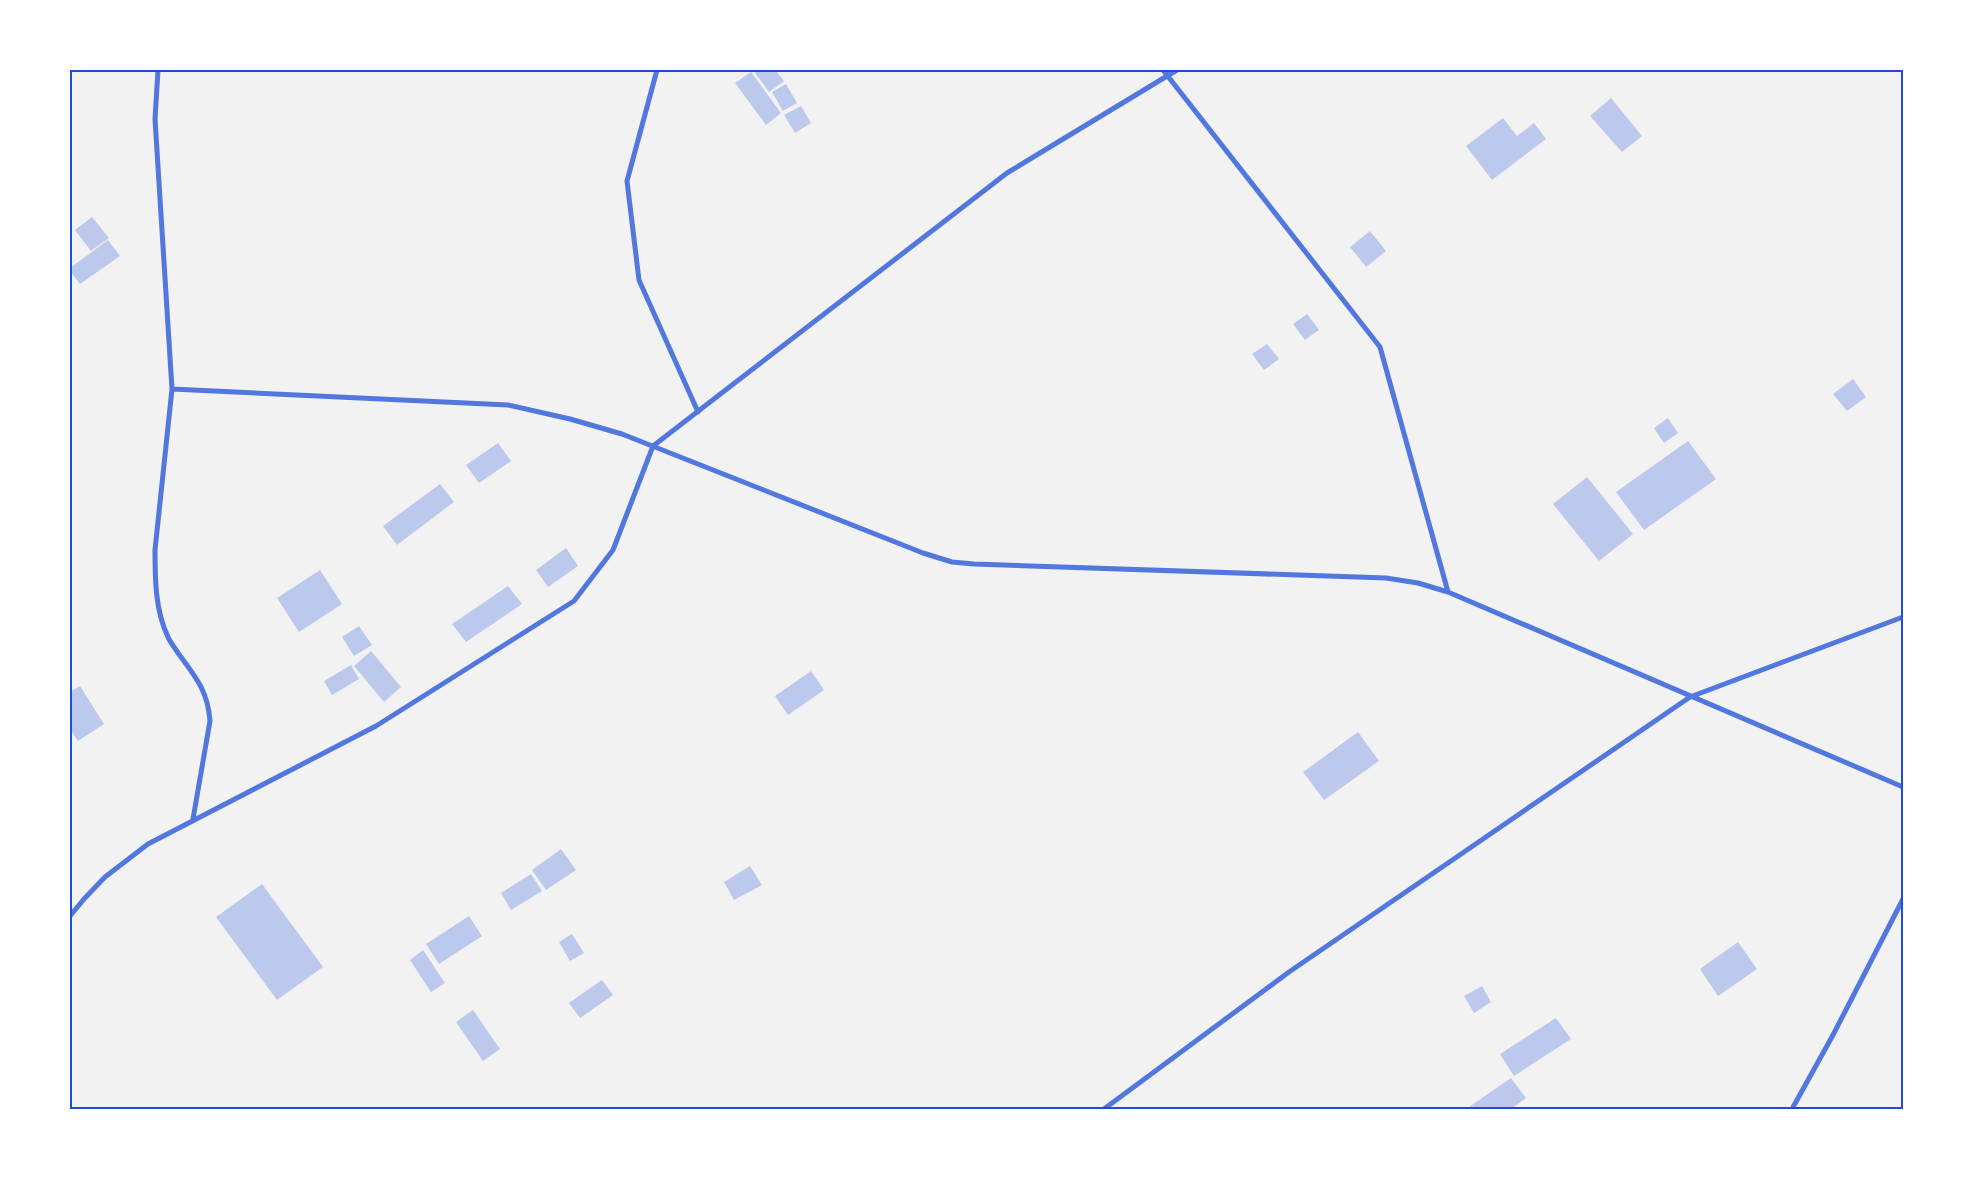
<svg xmlns="http://www.w3.org/2000/svg" width="1973" height="1179" font-family="'Source Sans 3',sans-serif">
  <style>
    .building { fill: #bdc9ec }
    .lines { fill: none; stroke-linecap: round; stroke-linejoin: round }
    .minor { stroke: #5277de; stroke-width: 5 }
    .neatline { fill: none; stroke: #1d4ed8; stroke-width: 2 }
  </style>
  <rect width="100%" height="100%" fill="#f2f2f2"/>
  <path class="building" d="M759,70h16l9,11 -15,11 -14,-19z
    M751,72l30,41 -15,12 -31,-42z
    M786,84l11,19 -14,8 -11,-19z
    M1611,98l31,38 -20,16 -32,-36z
    M801,106l10,17 -16,10 -11,-18z
    M1503,118l14,18 17,-13 12,16 -54,41 -26,-34z
    M92,217l17,21 -18,13 -16,-21z
    M1370,231l16,20 -20,16 -16,-20z
    M108,240l12,16 -40,28 -10,-13v-3z
    M1307,314l12,16 -14,10 -12,-16z
    M1267,344l12,15 -15,11 -12,-16z
    M1853,379l13,18 -19,14 -14,-17z
    M1668,418l10,15 -14,10 -10,-15z
    M1688,441l28,38 -72,51 -28,-38z
    M498,443l13,18 -32,22 -13,-18z
    M1587,477l46,57 -34,27 -46,-57z
    M440,484l14,18 -57,43 -14,-19z
    M566,548l12,18 -30,21 -12,-17z
    M320,570l22,34 -43,28 -22,-34z
    M508,586l14,18 -56,38 -14,-18z
    M359,626l13,19 -18,11 -12,-19z
    M371,651l30,36 -17,15 -30,-36z
    M351,665l8,14 -27,16 -8,-14z
    M811,671l13,19 -36,25 -13,-19z
    M80,686l24,38 -26,17 -8,-12v-37z
    M1358,732l21,29 -55,39 -21,-28z
    M561,849l15,21 -30,20 -14,-20z
    M750,866l12,19 -28,15 -10,-18z
    M531,874l11,17 -31,19 -10,-17z
    M262,884l61,83 -46,33 -61,-83z
    M469,916l13,20 -43,28 -13,-20z
    M572,934l12,19 -14,8 -11,-19z
    M1738,942l19,27 -39,27 -18,-27z
    M423,950l22,33 -14,9 -21,-32z
    M602,980l11,15 -33,23 -11,-15z
    M1482,986l9,16 -17,11 -10,-17z
    M473,1010l27,39 -17,12 -27,-39z
    M1556,1018l15,21 -57,37 -14,-22z
    M1511,1078l15,20 -15,11h-45z"/>
  <g class="lines">
    <path class="minor" d="M158,70l-3,49 17,270 -17,161c0,28 0,60 13,87 2,5 7,11 10,16 17,23 30,38 32,68l-17,98
      M657,70l-30,111 12,99 59,132
      M1163,70l217,277 68,245
      M172,389l336,16 62,14 52,15 301,119 29,9 22,2 412,14 32,5 30,9 455,195
      M70,916l14,-17 21,-22 43,-33 228,-118 198,-125 39,-51 40,-104 354,-273 170,-103
      M1104,1109l185,-137 401,-275 213,-80
      M1792,1109l41,-74 70,-136"/>
  </g>
  <rect width="1973" height="1179" fill="none" stroke="#ffffff" stroke-width="142"/>
  <rect x="71" y="71" width="1831" height="1037" class="neatline"/>
</svg>
